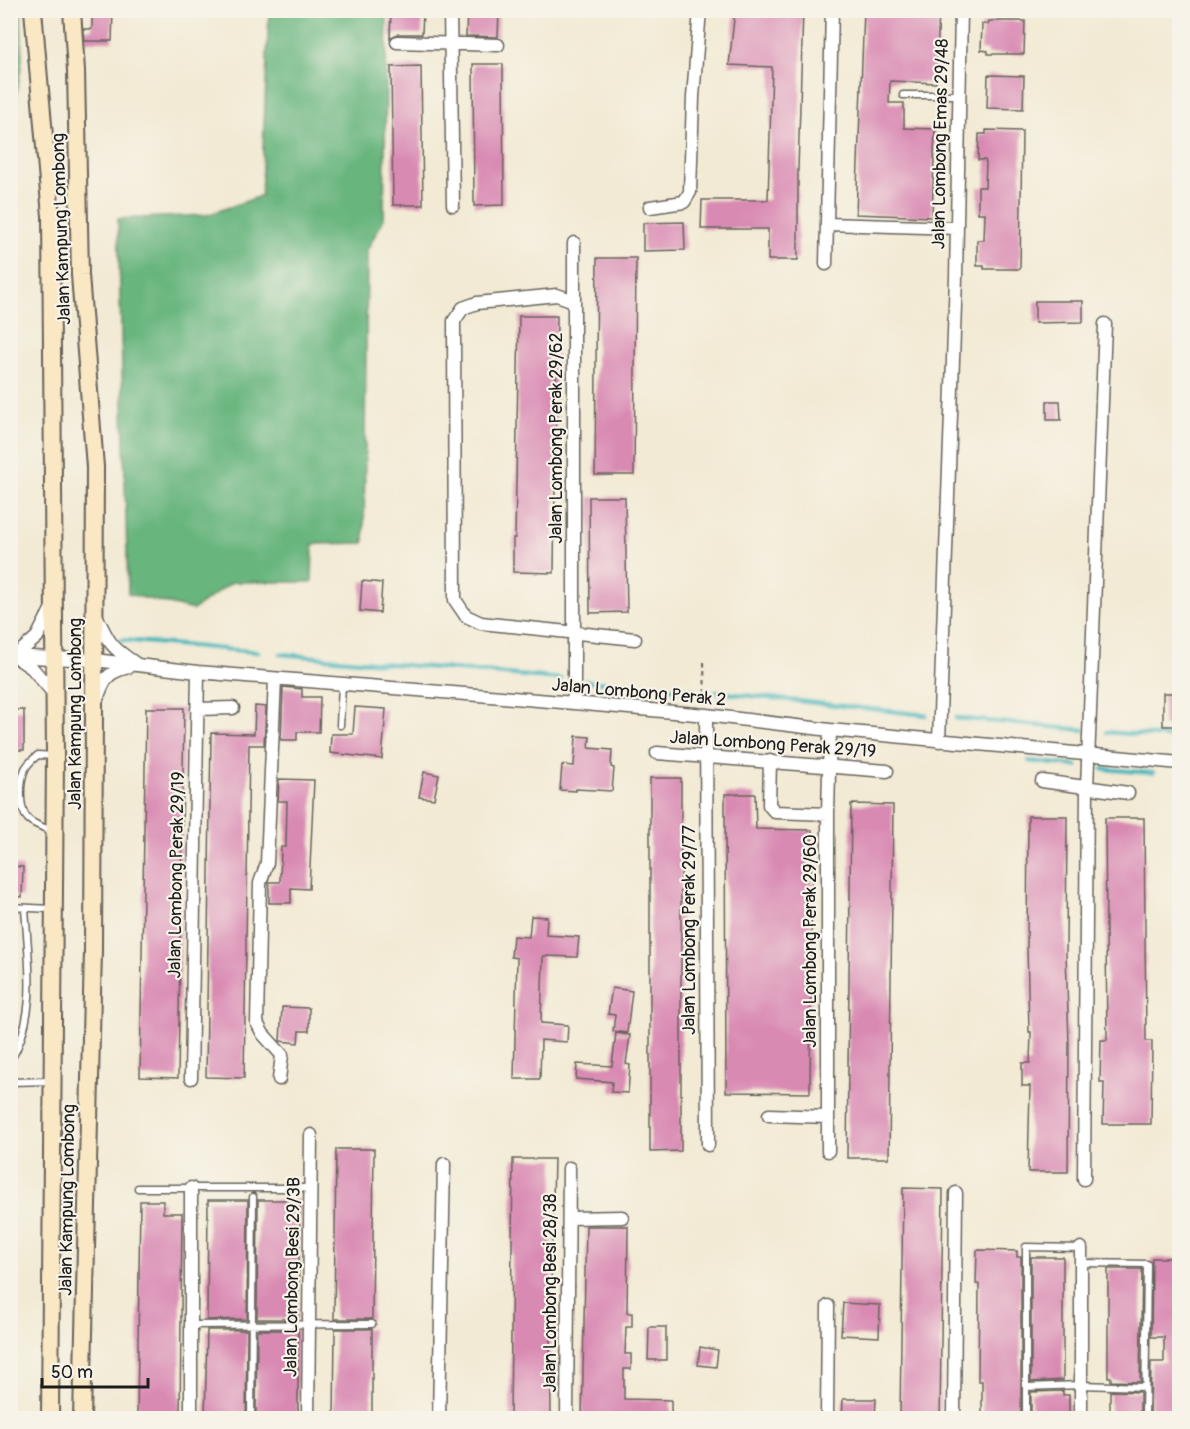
<svg xmlns="http://www.w3.org/2000/svg" width="1190" height="1429" font-family="Pangolin,sans-serif">
  <style>
    .forest { fill: #68b57e; stroke: #42684d; stroke-width: 1.5 }
    .lines { fill: none; stroke-linecap: round; stroke-linejoin: round }
    .stream { stroke: #46b6bc; stroke-width: 4.5 }
    .building { fill: #d98ab3 }
    .lane-casing { stroke: #67645c; stroke-width: 9 }
    .street-casing { stroke: #67645c; stroke-width: 15 }
    .secondary-casing { stroke: #67645c; stroke-width: 20 }
    .path { stroke: #67645c; stroke-width: 2; stroke-dasharray: 4.5 4.5; stroke-linecap: butt }
    .lane { stroke: #fff; stroke-width: 6 }
    .street { stroke: #fff; stroke-width: 12 }
    .secondary { stroke: #fae7c3; stroke-width: 16 }
    .labels { text-anchor: middle; stroke-width: 4.5; stroke-linejoin: round; paint-order: stroke }
    .street-label { font-size: 18px; fill: #1c1c1c; stroke: #f7f3e8 }
  </style>
  <rect width="100%" height="100%" fill="#f7f3e8"/>
  <filter id="ink" filterUnits="userSpaceOnUse"><feTurbulence type="fractalNoise" baseFrequency=".0167" numOctaves="2"/><feDisplacementMap in="SourceGraphic" scale="12" xChannelSelector="R" yChannelSelector="G"/><feConvolveMatrix kernelMatrix="1 2 1 2 8 2 1 2 1" color-interpolation-filters="sRGB"/></filter>
  <filter id="wash" filterUnits="userSpaceOnUse"><feTurbulence type="fractalNoise" baseFrequency=".008" numOctaves="4" result="noise"/><feDisplacementMap in="SourceGraphic" scale="24" xChannelSelector="R" yChannelSelector="G"/><feGaussianBlur stdDeviation="1.35" result="paint"/><feColorMatrix in="noise" values="0 0 0 0 0 0 0 0 0 0 0 0 0 0 0 0 0 1.4 0 .05"/><feComposite in="paint" operator="in"/></filter>
  <g filter="url(#wash)">
    <rect width="100%" height="100%" fill="#f2ead4"/>
    <path class="forest" d="M11,10l10,1 1,48 -11,70z
      M269,11h118l-3,208 -17,31 -3,293 -51,1 -1,38h-80l-39,28 -65,-16 -10,-375 89,-4 54,-19z"/>
    <g class="lines">
      <path class="stream" d="M122,640l136,12
        M281,654l280,25
        M584,681l110,9
        M716,692l210,23
        M956,718l128,12
        M1107,732l73,6
        M1029,761l47,5
        M1103,769l50,4"/>
    </g>
    <g id="blocks">
      <path class="building" d="M92,10h21l-1,31h-27l-1,-12h8z
        M391,10h32l-1,24h-25l-7,4z
        M467,10h32l-1,27 -32,-1z
        M735,10h68l-5,159v91h-30v-31h-67l1,-29h66l4,-133 -43,-2z
        M864,10h75l-3,73 -46,-2 -1,22h15v25l31,1 -3,88 -76,-3z
        M989,21h36l-1,33h-36v-3l-7,-1 1,-26h6z
        M473,64h30l1,141 -30,1z
        M421,66l2,139h-30l-2,-138z
        M988,75l36,1 -1,33 -36,-1z
        M986,130l36,1 -2,138h-36v-3h-7v-26h7l1,-27h-7v-26h7l1,-24 -1,-3h-7l1,-26h7z
        M684,222l1,28 -42,1v-28z
        M597,258h39l-2,217h-39z
        M1035,301h48v21l-48,1z
        M519,316h38l-3,257 -41,-1v-34h2z
        M1047,401h13l1,19h-14z
        M589,497h36l2,115 -37,1z
        M362,581l20,2 -2,30 -20,-2z
        M283,687l19,2v8h18l-1,35h-22v8h-16z
        M1163,693h16v33h-16z
        M255,706l11,1 -2,38h-15l-5,333 -38,-1 5,-344 43,1z
        M355,707l31,2 -4,50 -52,-6 1,-19h22z
        M146,708h38l-6,370 -38,-1z
        M10,710h14v40h-14z
        M576,736l14,1 -1,11 23,2 -1,17 3,1 -2,23 -36,-2v2l-16,-1 2,-25 12,1z
        M424,772l15,3 -5,24 -15,-2z
        M650,778h31v373l-31,1z
        M279,779l35,1 -5,109 -18,-1v15h-22v-21h11l1,-35h5l1,-46h-9z
        M725,794h30l1,35 56,1 -2,263 -84,-1z
        M851,804l42,1 -4,353h-42z
        M1028,816h39l-1,137 3,91 -1,128h-40l2,-86h-8v-23h8l1,-31h-2l-2,-87z
        M1105,818h39l2,223h6l-1,83h-48l1,-42h-4l1,-42h6z
        M10,866l13,1 -1,30 -12,-1z
        M531,916l16,1 -1,18 33,2 -2,20 -34,-1 -2,67 27,2 -1,17 -26,-2 -1,39h-26l3,-121 -6,-1 2,-21 16,1z
        M612,988l20,3 -5,42 -14,-2 2,-16 -7,-1z
        M282,1007l27,1v23h-10l-1,12 -18,-2z
        M616,1033l14,2 -4,29 4,1 -2,28 -17,-1 1,-10 -36,-3 1,-15 35,2z
        M336,1149h38l-2,170h-38z
        M513,1159h41l-4,168 1,90 -41,1z
        M903,1188l40,1 -3,230h-40z
        M208,1200h40l-1,119 -40,1z
        M258,1200h42l-2,119h-41z
        M140,1201h23v12h19l-2,206h-43z
        M586,1226h42l-1,87h5v14h-6l-1,27h6v15h-7v30l47,1v19h-89z
        M977,1250l40,1v6h4v162h-39v-38h-4l1,-97h-3z
        M1031,1257h32v123l-32,2z
        M1152,1258h27v161h-29l1,-57h13v-25h-13z
        M1108,1269h34l-2,113 -29,-1v-4h-3z
        M843,1303l37,2 -1,32 -38,-2z
        M649,1327h17v33h-18z
        M335,1329h37v90h-38z
        M207,1330h40l-1,89h-41z
        M257,1330h41v89h-42z
        M700,1347l18,3 -2,17 -18,-2z
        M1063,1391v4h6v24h-38v-27z
        M1110,1391l30,1v27h-30z
        M843,1399h33l-1,20h-33z"/>
    </g>
  </g>
  <g filter="url(#ink)">
    <use href="#blocks" fill-opacity="0" stroke="#67645c" stroke-width="1.5"/>
    <g class="lines">
      <defs>
        <path id="lane" d="M903,95h56
          M340,725l2,-41
          M10,790l11,2
          M53,831c-8,-3 -19,-6 -25,-12 -10,-10 -8,-38 -3,-50 3,-6 8,-10 13,-14l16,1
          M10,907l42,2
          M10,1061c29,-45 18,-103 15,-153
          M10,1082l42,-1
          M138,1188h173
          M1081,1263l66,1 -2,154
          M192,1325l180,-1
          M1026,1387l55,-2 64,2
          M251,1418l2,-221
          M1026,1418v-171l55,1"/>
        <path id="street" d="M450,10l3,195
          M397,42l101,3
          M650,207l34,-5 6,-10 3,-95 7,-87
          M827,224l130,4
          M574,243v460
          M826,264l6,-254
          M574,301l-17,-6 -80,8 -14,5 -9,13 1,279 11,16 15,7 154,16
          M96,615c12,26 14,32 39,48
          M10,656l84,4 104,12 376,31 132,12 124,15 350,33
          M15,656l22,-19 15,-29
          M16,657l16,11 23,27
          M275,679l-8,184 -7,20 -3,140 6,11 19,21 -3,24
          M97,699c7,-20 10,-27 32,-32
          M197,709l36,-1
          M706,715l2,430
          M939,741l17,-463 5,-268
          M657,753l230,18
          M770,761l-1,44 6,7 53,2
          M1042,781l86,12
          M191,1078l7,-406
          M769,1115l59,2
          M828,1151v-337l2,-84
          M1084,1179l3,-391 18,-464
          M569,1218l53,-1
          M1081,1248v170
          M191,1418v-230
          M308,1418l3,-283
          M439,1418l5,-254
          M567,1418l2,-250
          M827,1418l1,-112
          M954,1418l2,-225"/>
        <path id="secondary" d="M33,10l18,206 4,540 -5,662
          M72,10l4,61 4,204 15,192 -2,484 -11,467"/>
      </defs>
      <use href="#lane" class="lane-casing"/>
      <use href="#street" class="street-casing"/>
      <use href="#secondary" class="secondary-casing"/>
      <path class="path" d="M704,662l1,39"/>
      <use href="#lane" class="lane"/>
      <use href="#street" class="street"/>
      <use href="#secondary" class="secondary"/>
    </g>
  </g>
  <g class="labels">
    <g class="street-label">
      <text transform="translate(940 144) rotate(-89)" y="6">Jalan Lombong Emas 29/48</text>
      <text transform="translate(61 229) rotate(-92)" y="6">Jalan Kampung Lombong</text>
      <text transform="translate(556 438) rotate(-90)" y="6">Jalan Lombong Perak 29/62</text>
      <text transform="translate(639 692) rotate(5)" y="6">Jalan Lombong Perak 2</text>
      <text transform="translate(75 714) rotate(-90)" y="6">Jalan Kampung Lombong</text>
      <text transform="translate(773 744) rotate(4)" y="6">Jalan Lombong Perak 29/19</text>
      <text transform="translate(176 875) rotate(-89)" y="6">Jalan Lombong Perak 29/19</text>
      <text transform="translate(689 930) rotate(-90)" y="6">Jalan Lombong Perak 29/77</text>
      <text transform="translate(810 941) rotate(-90)" y="6">Jalan Lombong Perak 29/60</text>
      <text transform="translate(67 1200) rotate(-89)" y="6">Jalan Kampung Lombong</text>
      <text transform="translate(292 1277) rotate(-89)" y="6">Jalan Lombong Besi 29/3B</text>
      <text transform="translate(550 1293) rotate(-90)" y="6">Jalan Lombong Besi 28/38</text>
    </g>
  </g>
  <rect width="1190" height="1429" fill="none" stroke="#f7f3e8" stroke-width="36"/>
  <path d="M42 1378v9h106v-9" fill="none" stroke="#1c1c1c" stroke-width="3"/>
  <text x="51" y="1378" font-size="18" fill="#1c1c1c" stroke="#f7f3e8" stroke-width="4.5" paint-order="stroke">50 m</text>
</svg>
